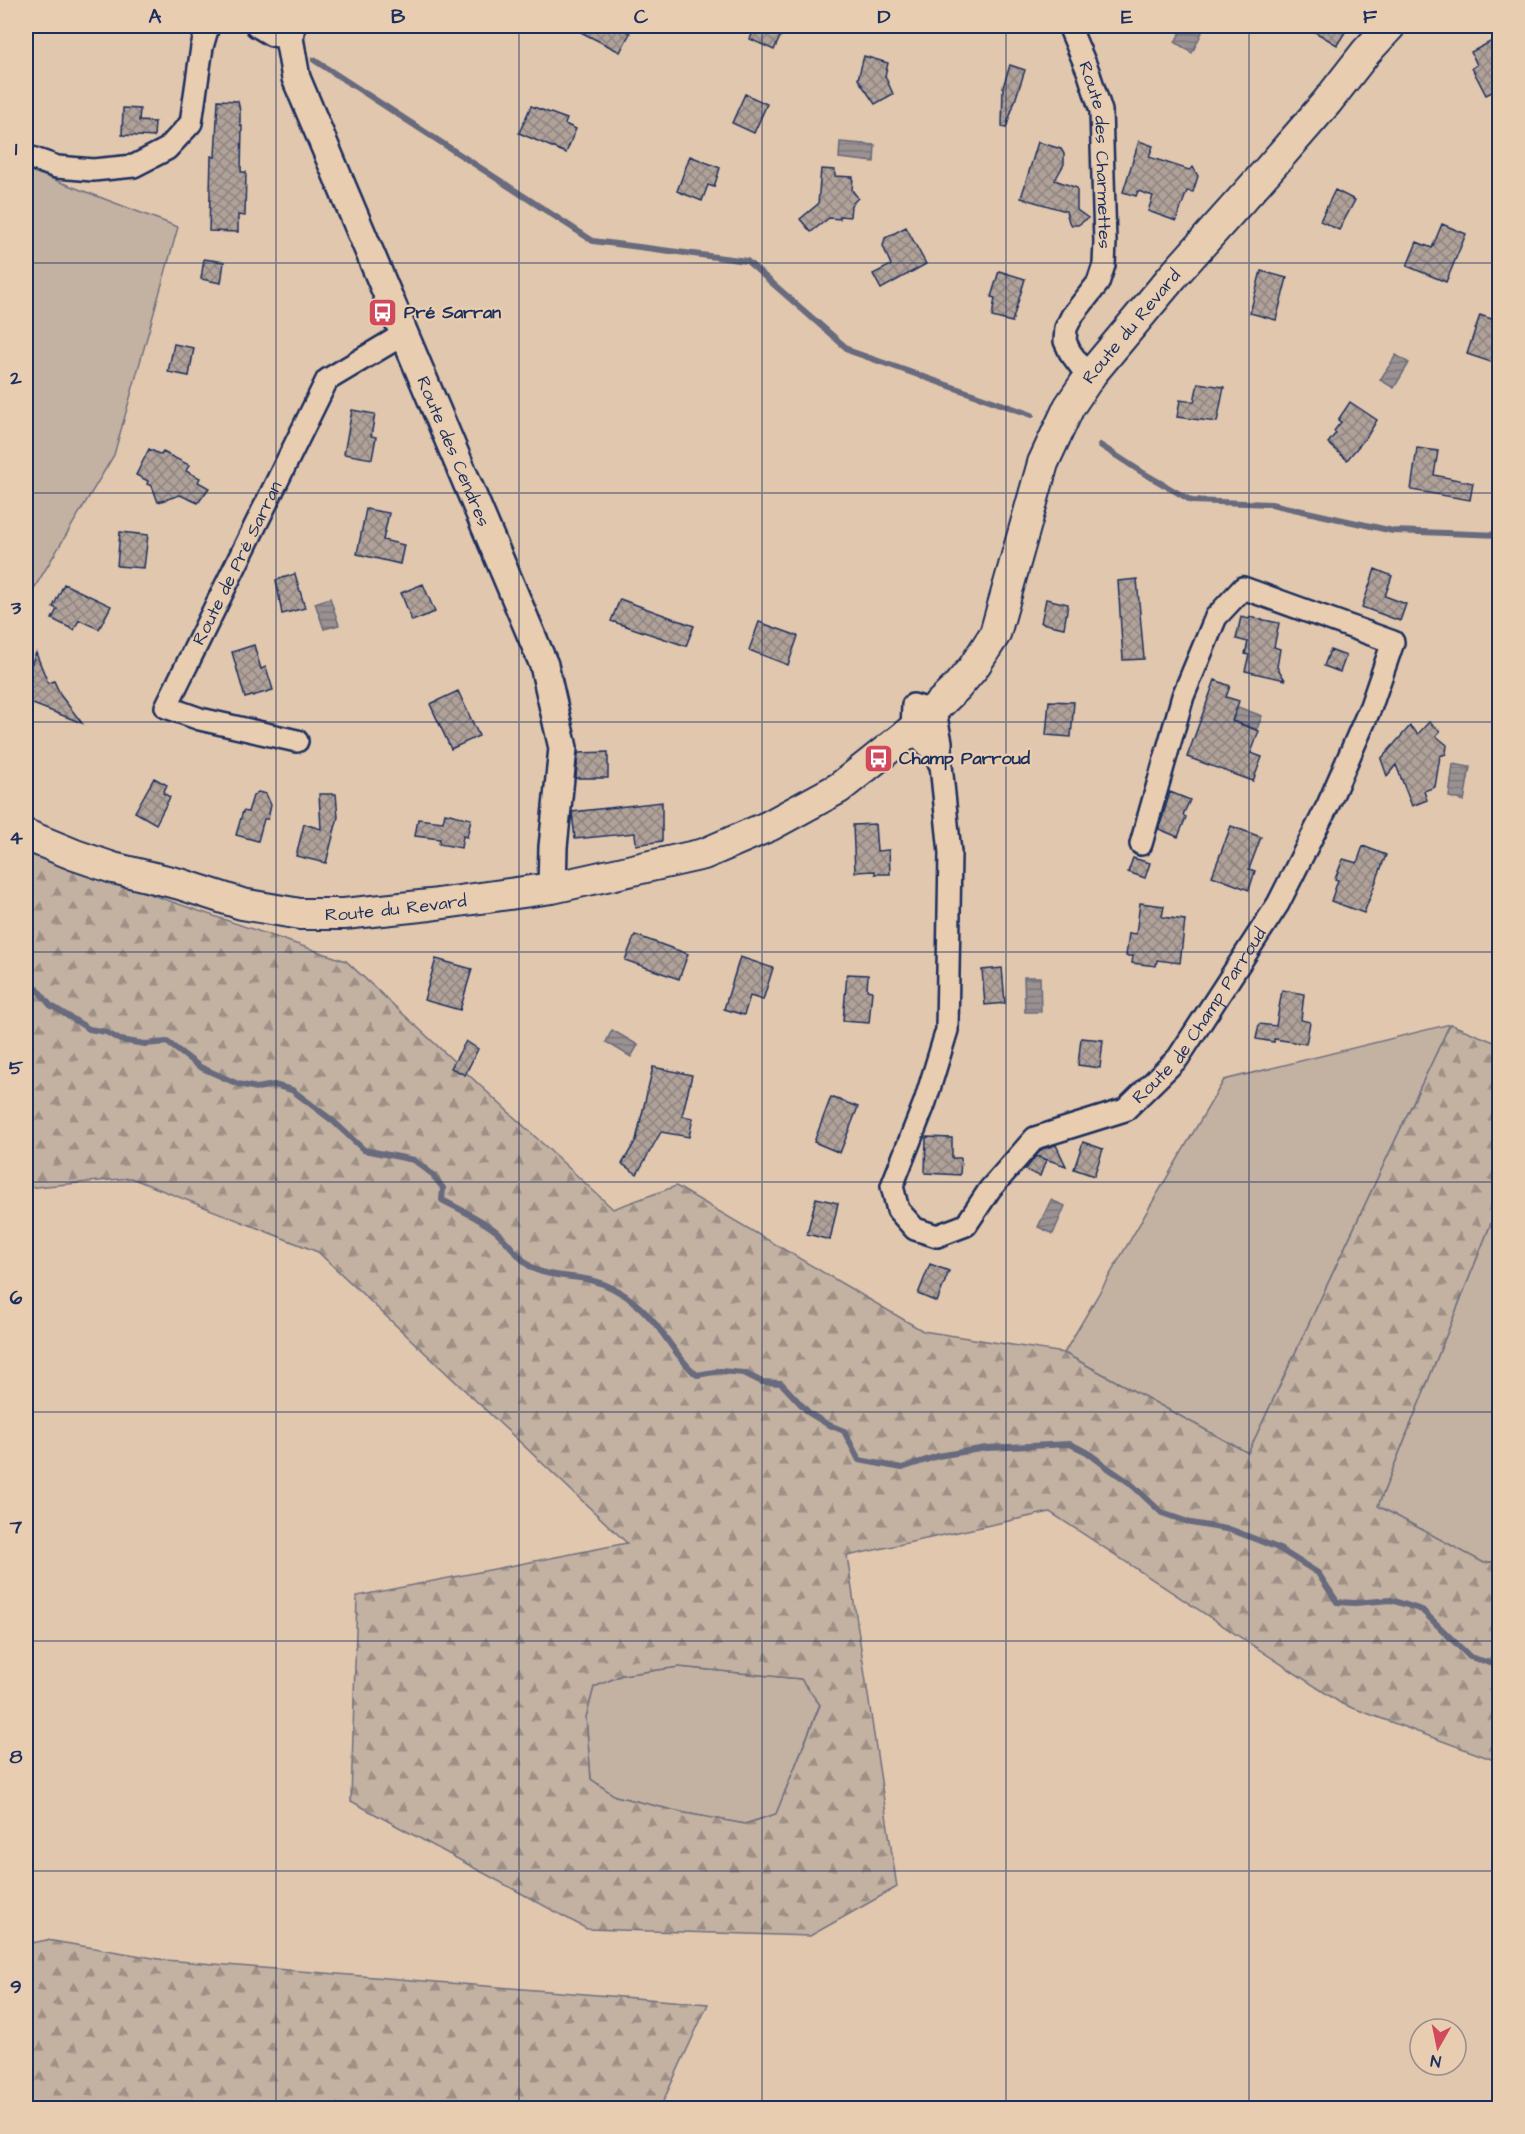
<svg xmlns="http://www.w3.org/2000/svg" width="1525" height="2134" font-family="'Architects Daughter',sans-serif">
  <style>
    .grass { fill: #c3b1a1; stroke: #6f7080; stroke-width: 1.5 }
    .forest { fill: url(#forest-firs); stroke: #6f7080; stroke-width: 1.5; fill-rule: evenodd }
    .water { fill: url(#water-rules); stroke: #676a7d; stroke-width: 1.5 }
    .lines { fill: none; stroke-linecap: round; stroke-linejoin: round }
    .stream { stroke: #676a7d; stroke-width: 6 }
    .building { fill: url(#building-cross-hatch); stroke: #1b2f5e; stroke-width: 1.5 }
    .minor-casing { stroke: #1b2f5e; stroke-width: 26 }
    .tertiary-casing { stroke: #1b2f5e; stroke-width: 32 }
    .secondary-casing { stroke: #1b2f5e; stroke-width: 34 }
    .minor { stroke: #e9cdb0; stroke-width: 21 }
    .tertiary { stroke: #e9cdb0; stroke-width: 27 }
    .secondary { stroke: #e9cdb0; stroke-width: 30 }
    .grid { fill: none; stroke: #1b2f5e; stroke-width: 1.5; stroke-opacity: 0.55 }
    .labels { text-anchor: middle; stroke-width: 4.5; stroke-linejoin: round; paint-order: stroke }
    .street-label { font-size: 18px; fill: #1b2f5e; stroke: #e9cdb0 }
    .poi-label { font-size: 18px; font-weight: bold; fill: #1b2f5e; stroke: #e9cdb0; text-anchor: start }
    .neatline { fill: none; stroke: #1b2f5e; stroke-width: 2 }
    .grid-label { font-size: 20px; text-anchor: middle; font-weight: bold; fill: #1b2f5e }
  </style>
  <defs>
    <pattern id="forest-firs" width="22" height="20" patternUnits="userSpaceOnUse" patternTransform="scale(1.5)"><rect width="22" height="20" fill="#c3b1a1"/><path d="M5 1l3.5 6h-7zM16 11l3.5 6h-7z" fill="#9e9086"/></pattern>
    <pattern id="water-rules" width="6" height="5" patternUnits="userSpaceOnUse" patternTransform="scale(1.5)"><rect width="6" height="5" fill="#9a9191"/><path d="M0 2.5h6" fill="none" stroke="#7d777a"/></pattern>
    <pattern id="building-cross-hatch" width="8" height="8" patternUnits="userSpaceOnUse" patternTransform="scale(1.5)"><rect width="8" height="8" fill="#b0a199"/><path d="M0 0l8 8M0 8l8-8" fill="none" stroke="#8e8480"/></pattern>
  </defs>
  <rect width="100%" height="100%" fill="#e1c7ad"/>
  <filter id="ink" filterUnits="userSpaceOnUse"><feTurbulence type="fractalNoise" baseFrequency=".0167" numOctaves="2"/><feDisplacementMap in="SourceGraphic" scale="12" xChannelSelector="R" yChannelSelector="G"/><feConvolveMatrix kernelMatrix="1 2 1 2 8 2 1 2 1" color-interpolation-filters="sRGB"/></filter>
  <g filter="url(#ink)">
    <path class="grass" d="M26,169l152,58 -64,228 -88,147z
      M1450,1024l-202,429 -184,-100 160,-273z
      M1499,1203v358l-15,2 -106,-57z
      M679,1667l122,12 19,25 -44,110 -31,10 -60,-11 -70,-17 -24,-17 -5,-62 8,-30 28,-12z"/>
    <path class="forest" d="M26,852l320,109 267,248 63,-23 247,145 141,22 184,100 202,-429 49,20v159l-121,303 106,57 15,-2v201l-157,-58 -292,-192 -203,44 50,331 -87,49 -223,-7 -236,-128 6,-205 270,-53 -309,-291 -187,-74 -105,10zM679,1667l122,12 19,26 -44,109 -31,10 -60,-11 -70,-17 -24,-17 -5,-62 8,-30 28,-12z
      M47,1940l118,20 543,44 -48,104h-634v-164z"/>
    <path class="water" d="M1184,26h21l-13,27 -17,-11z
      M840,142l35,3 -1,17 -35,-4z
      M1396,355l13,8 -15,25 -14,-8z
      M330,598l9,27 -15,4 -9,-26z
      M1238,707l24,9 -5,13 -24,-8z
      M1453,764l17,3 -6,34 -15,-4z
      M1024,977h16l1,35h-16z
      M612,1030l26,15 -7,12 -25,-15z
      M1051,1200l14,6 -12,28 -15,-7z"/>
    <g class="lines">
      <path class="stream" d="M314,60l279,181 154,20 103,90 182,64
        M1100,445l40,26 52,30 79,3 122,27 107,4
        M26,975l24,30 39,24 17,3 14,8 25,4 22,-2 33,25 38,17 19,4 17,-3 18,5 41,31 31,29 50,10 18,14 11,14 -1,12c19,10 38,18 55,32 11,10 27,33 39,38 18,7 37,6 54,10 17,4 32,12 45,23 27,22 38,52 62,72l23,-4 24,2 18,9 19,1 28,30 18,11 17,7 15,29 43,8 36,-12 48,-8 84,-4 17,8 21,16 22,15 32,30 29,10 41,7 46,18 40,25 19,29 18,1 36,-3 31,10 48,47 30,9"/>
    </g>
    <path class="building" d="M569,26h48l13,7 -10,19z
      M756,26h29l-11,24 -24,-11z
      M1305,26h44l-12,19z
      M1494,40l6,11v37l-14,7 -14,-27 5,-3 -6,-13z
      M864,56l24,7 -3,13 8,18 -18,10 -17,-25z
      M1010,65l15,5 -19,58 -4,-1 1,-40z
      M745,94l22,10 -13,29 -22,-10z
      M218,100l20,1 2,10v14l2,1 -1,46h5l-1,44 -7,-1v17l-29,-1 2,-75 4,1z
      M531,106l36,13 -2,5 11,5 -10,24 -47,-20z
      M123,108l17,1 -1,12 16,1 -1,15 -32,-2z
      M1139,141l14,5 -4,11 40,13 4,-3 5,9 -5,16 -6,-1 -11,30 -28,-10 5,-15 -15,-5 -2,5 -13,-4z
      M1038,142l23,7 3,5v10l-9,16 22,8v22l11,8 -10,7h-6l-3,-3 -3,-11 -45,-13z
      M690,156l30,12 -6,19 -6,-2 -6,16 -25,-10z
      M821,169l14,1v6l18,1 -1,13 6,8 -7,7 -1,12 -10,-1v3l-11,-1 -18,14 -11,-13 18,-15z
      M1335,190l20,10 -16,30 -19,-9z
      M1442,224l24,10 -20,48 -39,-16 10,-24 15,6z
      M906,227l20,37 -45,25 -8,-15 18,-9 -8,-19 2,-8z
      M204,259l20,3 -3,21 -20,-4z
      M999,271l26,8 -13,43 -20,-5 3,-19 -4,-1z
      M1261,271l26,7 -11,42 -26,-7z
      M1480,315l20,7v43l-33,-11z
      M174,344l20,4 -5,28 -21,-4z
      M1198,383l26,4 -7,35 -40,-5 3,-17 14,2z
      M1350,402l27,18 -9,15 -21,25 -19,-17 8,-10 -2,-2 7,-9 -3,-2z
      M352,410l23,4 -4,22 5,1 -4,22 -28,-5z
      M1417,448l21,3 -4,24 39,8 -3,17 -59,-10z
      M149,449l12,6 2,-3 26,13 -3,6 14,7 -2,4 11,6 -11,15 -18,-8 -22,7 -6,-16 -5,-2 1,-3 -12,-6z
      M366,509l23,4 -6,27 21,5 -4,19 -43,-10z
      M120,532l28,3 -4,33 -27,-2z
      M1375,569l17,7 -7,20 21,8 -6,17 -38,-14z
      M295,574l10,34 -23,6 -6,-34z
      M1137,579l7,80 -21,1 -5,-79z
      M64,584l47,22 -12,23 -20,-9 -5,10 -22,-11 5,-10 -4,-2z
      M423,584l12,28 -23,9 -11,-28z
      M620,599l74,27 -8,20 -75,-25z
      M1046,599l22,5 -4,24 -23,-5z
      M1241,617l8,2 1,-2 29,6 -5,24 6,2 -3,18 8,13 -40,-9 4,-16 -4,-1 3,-12 -12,-3z
      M759,622l39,14 -10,29 -39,-15z
      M254,645l7,24 5,-2 7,23 -28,8 -13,-46z
      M1330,650l16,6 -6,16 -16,-6z
      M36,653l12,30 6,-2 7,15 21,27 -49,-19 -7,1v-29z
      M1215,680l15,6 -4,11 13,4 -7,20 27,10 -8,22 11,4 -9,24 -66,-24z
      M458,691l21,45 -28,13 -21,-45z
      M1049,701l25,1 -3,35 -25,-2z
      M1429,722l11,9 -4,5 11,9 -1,9 -6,2 -5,31 -11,4 3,9 -15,6 -16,-41 -9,11 -6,-17 29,-33 8,8z
      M608,752v26h-32l2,-25z
      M154,778l13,7 -4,8 7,4 -14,27 -21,-12z
      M258,792l8,2 5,11 -3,14h-4l-6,22 -22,-6 7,-24 5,1 5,-16z
      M1170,792l20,8 -7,15 3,2 -8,20 -19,-8z
      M319,794h17l2,23 -12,46 -30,-7 8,-32 17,5z
      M662,802v39l-26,4 -1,-12 -60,6 -3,-27z
      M445,813l26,6 -4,18 -4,-1 -2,12 -22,-4 1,-5 -25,-3 3,-17 25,3z
      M875,824l2,27 12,-1 1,24h-15v-3l-20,1 -2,-47z
      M1231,826l30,11 -12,32 6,2 -6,19 -37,-14z
      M1363,846l23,9 -22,58 -33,-12 7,-21 -3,-1 8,-20 14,4z
      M1133,858l17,5 -5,15 -17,-6z
      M1140,903l24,3 -2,11 23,3 -5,43 -23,-3 -1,6 -24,-3 1,-7h-7l3,-23 7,1z
      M635,935l53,19 -9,25 -54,-19z
      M740,957l33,11 -10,32 -13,-4 -6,19 -20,-6z
      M436,959l36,10 -12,41 -36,-10z
      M1002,968l3,35 -20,2 -3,-35z
      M847,974l21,1 -1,15 5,1 -3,32 -26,-2z
      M1282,990l22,4 -3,26 9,2 -4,22 -32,-5v3l-18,-3 3,-15 17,2z
      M1081,1038l22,2 -3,28 -22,-3z
      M466,1041l12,8 -13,26 -14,-7z
      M653,1067l39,8 -10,41 11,2 -4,19 -28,-5 -24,42 -15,-10 14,-24z
      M831,1097l27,10 -18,46 -26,-11z
      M926,1137l26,1v20h9l-1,17 -35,-2z
      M1083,1142l20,7 -9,27 -20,-7z
      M1056,1145l10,21 -30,-10 6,-7z
      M1036,1156l10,4 -6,16 -15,-6z
      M816,1198l22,5 -8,37 -23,-6z
      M930,1264l19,7 -12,31 -19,-8z"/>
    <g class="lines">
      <defs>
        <g id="minor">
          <path d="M257,26l15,9 17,3"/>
          <path id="s1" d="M1069,26l19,45 13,40 4,131 -1,23 -6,18 -26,33 -6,12 -1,13 5,11 11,15 11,6"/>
          <path d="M26,156l31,11 36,3 41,-4 33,-17 24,-26 11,-76 6,-21"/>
          <path id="s2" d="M297,741l-97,-22 -34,-12 161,-327 77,-46"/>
          <path id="s3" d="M941,765l-14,-20 -15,-15 1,-25 19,6 4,6 5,25v23l9,88 -3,177 -22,72 -33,84 6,24 17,19 22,7 29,-11 24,-36 45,-51 90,-28 53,-52 100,-154 50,-99 43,-99 22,-64 -150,-54 -27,29 -33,79 -42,148"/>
        </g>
        <g id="tertiary">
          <path id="s4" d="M291,26l-2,12 7,40 248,587 19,83 -10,99 -1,41"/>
        </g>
        <g id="secondary">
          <path id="s5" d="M26,835l49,20 38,13 67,16 62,20 58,10h44l86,-9 122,-17 152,-34 65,-28 70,-38 73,-58 44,-42 17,-20 22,-34 48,-171 26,-56 23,-34 81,-97 95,-106 59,-68 39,-50 24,-26"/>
        </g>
      </defs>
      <use href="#minor" class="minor-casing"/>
      <use href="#tertiary" class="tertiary-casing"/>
      <use href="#secondary" class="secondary-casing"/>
      <use href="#minor" class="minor"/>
      <use href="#tertiary" class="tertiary"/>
      <use href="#secondary" class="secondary"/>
    </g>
  </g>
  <path class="grid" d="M276,26v2082M519,26v2082M762,26v2082M1006,26v2082M1249,26v2082M26,263h1474M26,493h1474M26,722h1474M26,952h1474M26,1182h1474M26,1412h1474M26,1641h1474M26,1871h1474"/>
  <defs>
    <symbol id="bus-square" viewBox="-11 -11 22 22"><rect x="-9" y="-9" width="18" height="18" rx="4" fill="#d1495b" stroke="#e9cdb0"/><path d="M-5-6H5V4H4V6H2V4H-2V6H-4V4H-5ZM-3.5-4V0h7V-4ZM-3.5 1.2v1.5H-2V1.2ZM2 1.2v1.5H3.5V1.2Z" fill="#fff"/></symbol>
  </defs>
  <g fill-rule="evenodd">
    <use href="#bus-square" x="366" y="296" width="33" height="33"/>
    <use href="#bus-square" x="862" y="742" width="33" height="33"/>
  </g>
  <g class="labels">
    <g class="street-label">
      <text dy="6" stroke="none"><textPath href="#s1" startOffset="134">Route des Charmettes</textPath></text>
      <text dy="6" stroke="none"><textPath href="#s5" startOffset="1408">Route du Revard</textPath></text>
      <text dy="6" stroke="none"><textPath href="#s4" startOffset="458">Route des Cendres</textPath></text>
      <text dy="6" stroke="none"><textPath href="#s2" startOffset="296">Route de Pré Sarran</textPath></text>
      <text dy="6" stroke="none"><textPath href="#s5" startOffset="382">Route du Revard</textPath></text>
      <text dy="6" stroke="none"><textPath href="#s3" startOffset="1008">Route de Champ Parroud</textPath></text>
    </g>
    <g class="poi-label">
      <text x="404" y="318">Pré Sarran</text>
      <text x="899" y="764">Champ Parroud</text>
    </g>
  </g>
  <rect width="1525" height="2134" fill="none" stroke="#e9cdb0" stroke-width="66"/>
  <g transform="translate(1438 2047) rotate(189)"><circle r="28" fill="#e9cdb0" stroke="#978e8f" stroke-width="1.5"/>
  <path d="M0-4.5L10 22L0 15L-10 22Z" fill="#d1495b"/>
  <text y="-9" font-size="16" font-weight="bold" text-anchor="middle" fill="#1b2f5e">N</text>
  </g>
  <rect x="33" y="33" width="1459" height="2068" class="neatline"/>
  <g class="grid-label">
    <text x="155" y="23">A</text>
    <text x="398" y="23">B</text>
    <text x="641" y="23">C</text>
    <text x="884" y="23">D</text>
    <text x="1127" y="23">E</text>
    <text x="1370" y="23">F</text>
    <text x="16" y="155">1</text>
    <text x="16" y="384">2</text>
    <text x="16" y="614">3</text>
    <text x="16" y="844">4</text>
    <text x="16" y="1074">5</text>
    <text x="16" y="1304">6</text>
    <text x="16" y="1533">7</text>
    <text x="16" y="1763">8</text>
    <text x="16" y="1993">9</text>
  </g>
</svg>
